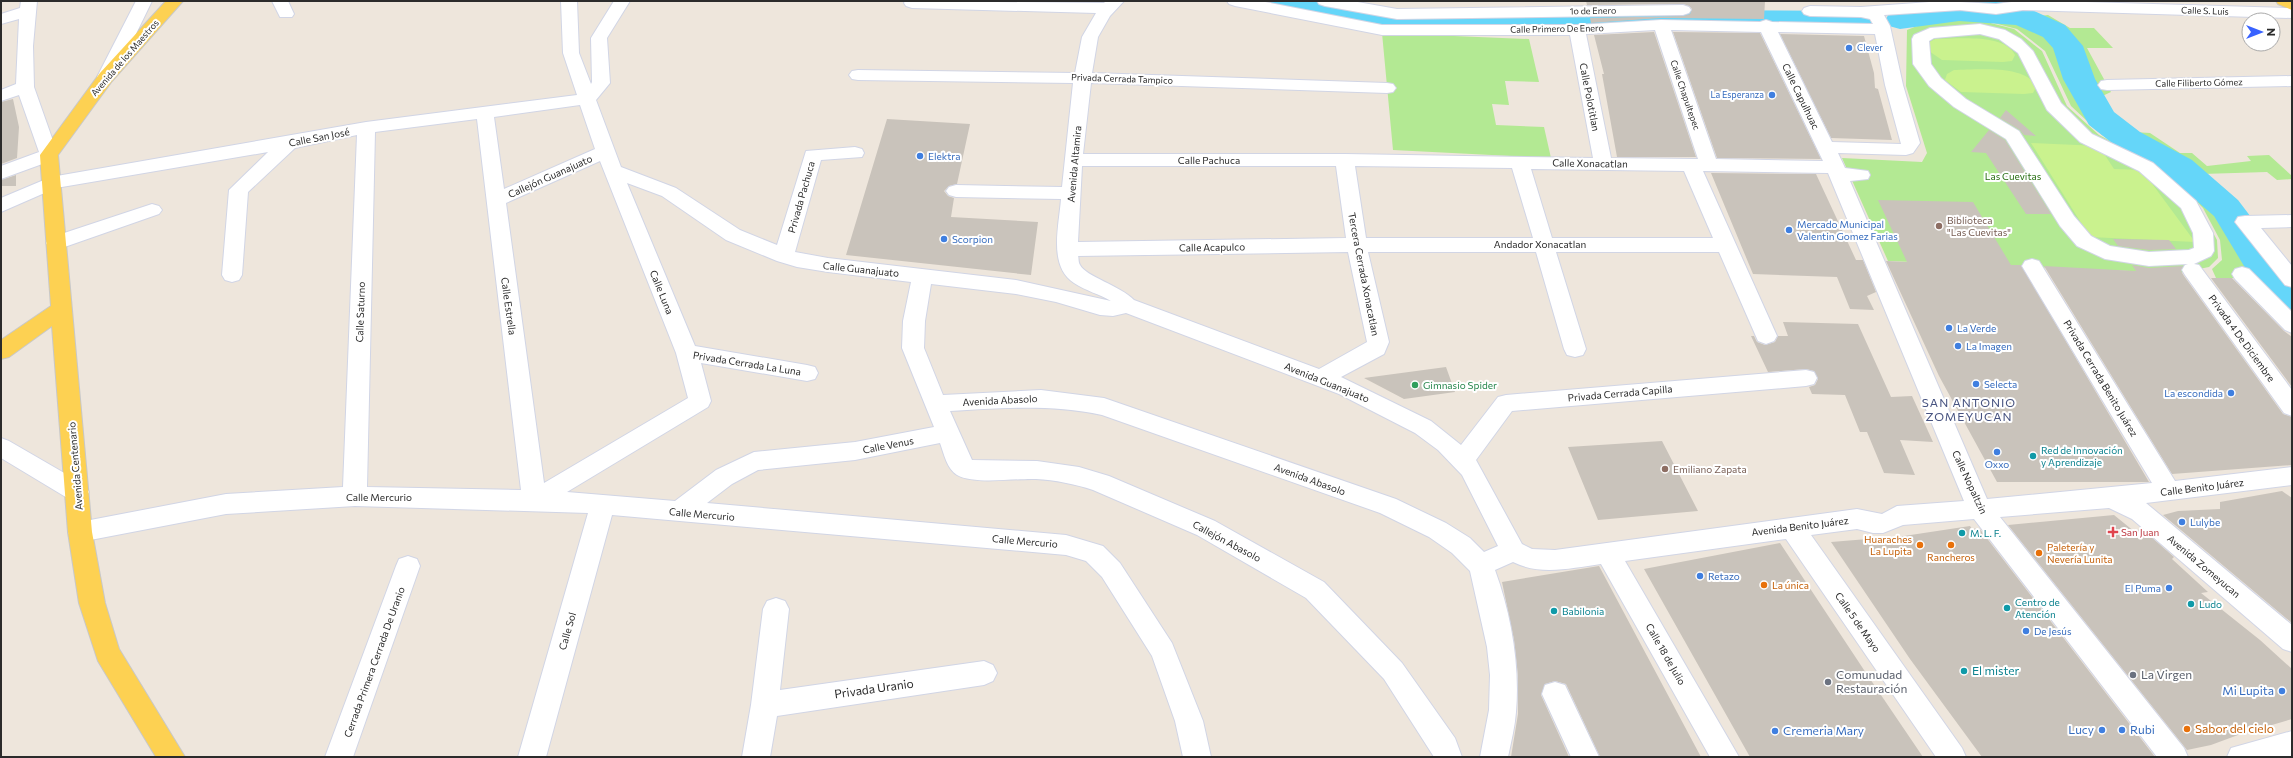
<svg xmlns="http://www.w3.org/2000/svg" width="2293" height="758" font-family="Commissioner,sans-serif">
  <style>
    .green { fill: #b3e993 }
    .pitch { fill: #caf28e }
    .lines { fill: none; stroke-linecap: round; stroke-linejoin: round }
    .river { fill: #65d6f9; fill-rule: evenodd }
    .building { fill: #c9c3bb }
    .minor-casing { stroke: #d1d5e5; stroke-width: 2 }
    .major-casing { stroke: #c8c8c8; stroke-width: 2 }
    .minor { fill: #fff; fill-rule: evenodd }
    .major { fill: #fdd152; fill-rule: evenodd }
    .shop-dot { fill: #3f7fe0; stroke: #fff; stroke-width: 1.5 }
    .education-dot { fill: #8d6e63; stroke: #fff; stroke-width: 1.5 }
    .leisure-dot { fill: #2e9e5b; stroke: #fff; stroke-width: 1.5 }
    .culture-dot { fill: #0f9aa8; stroke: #fff; stroke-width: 1.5 }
    .health-dot { fill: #e0444e; stroke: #fff; stroke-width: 1.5 }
    .food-dot { fill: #e8710a; stroke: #fff; stroke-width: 1.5 }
    .worship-dot { fill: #6b7280; stroke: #fff; stroke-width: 1.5 }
    .labels { text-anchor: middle; stroke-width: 4; stroke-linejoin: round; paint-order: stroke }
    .far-street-label { font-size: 9px; fill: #2b2b2b; stroke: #fff }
    .far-shop-label { font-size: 9px; fill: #366cbe; stroke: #fff; text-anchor: start }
    .street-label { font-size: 10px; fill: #2b2b2b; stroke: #fff }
    .shop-label { font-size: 10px; fill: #366cbe; stroke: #fff; text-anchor: start }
    .park-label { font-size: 10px; fill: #296f14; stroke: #fff }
    .education-label { font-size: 10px; fill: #785e54; stroke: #fff; text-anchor: start }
    .leisure-label { font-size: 10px; fill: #27864d; stroke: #fff; text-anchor: start }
    .culture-label { font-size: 10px; fill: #0d838f; stroke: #fff; text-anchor: start }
    .health-label { font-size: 10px; fill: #be3a42; stroke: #fff; text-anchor: start }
    .food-label { font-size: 10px; fill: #c56008; stroke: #fff; text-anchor: start }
    .quarter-label { font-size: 12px; letter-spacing: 1px; fill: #475380; stroke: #fff }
    .near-culture-label { font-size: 12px; fill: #0d838f; stroke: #fff; text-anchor: start }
    .near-worship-label { font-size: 12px; fill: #5b616d; stroke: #fff; text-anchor: start }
    .near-street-label { font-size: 12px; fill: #2b2b2b; stroke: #fff }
    .near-shop-label { font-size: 12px; fill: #366cbe; stroke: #fff; text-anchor: end }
    .near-food-label { font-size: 12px; fill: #c56008; stroke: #fff; text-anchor: start }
  </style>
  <rect width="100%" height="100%" fill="#eee6dc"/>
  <path class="green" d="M1975,1h32l24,16 17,-2 22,13h24l19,20h-26l24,44 -13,6 36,34 16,1 30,20h12l15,13 44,-5 -4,-5 22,-1 23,21v3l-15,1 -10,-8 -65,2 7,8 -9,9 20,18 20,28 14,25 38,41v14l-55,-39h-21l-4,-9 10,-9 -2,-20 -17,-32 -28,-28 -34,-24 -39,-21 -31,-29 -26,-55 -28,-22 -43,-11 -57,5 -12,5 -1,-7 57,-8 58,6z
    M1975,19l39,10 28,22 25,55 32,29 40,21 34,24 26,27 18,33 1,18 -9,9 -30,6 -291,-12 -46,-103 80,4 5,-9 -21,-67 1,-56c22,-10 44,-10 68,-11z
    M1382,33l147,6 10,43 -34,-1 4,24 -17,-1 4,21 48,2 7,31 -158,-8z"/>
  <path class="pitch" d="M1935,39c21,0 70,-6 80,16l-3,6 -9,1 -61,-2 -16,-11 2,-6z
    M1954,70c21,0 73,-6 82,17l-3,6 -9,1 -63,-2 -16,-12 2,-6z
    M2031,143l68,3 15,23 28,1 53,72 -105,-5z"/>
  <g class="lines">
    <path class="river" d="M1263,1h55l72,16 265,-7 213,1 11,3 4,6 -4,6 -11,3 -213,-1 -265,7 -122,-28z
      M1973,1h39l53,24 18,21 12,33 19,33 26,20 52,28 46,40 22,29 14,25 18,19v37l-13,-4 -32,-35 -33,-55 -46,-40 -52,-30 -27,-21 -26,-46 -10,-31 -10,-11 -27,-12 -57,-4 -59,8 -11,-3 -4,-6 4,-6c28,-7 59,-12 87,-10z"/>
  </g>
  <path class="building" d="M1586,1h179l-1,18 -103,-1 -70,5 -1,-5 93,-2 7,-2 2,-5 -3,-3 -6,-2 -96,1z
    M1654,32l42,125h-79l-15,-83h2l-10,-39z
    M1673,32l87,1 61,126 -104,-1z
    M1780,34l84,2 10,37 1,15 3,1 14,51 -61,-2z
    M13,99l6,28 -2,31 -16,6v-62z
    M2006,110l30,26 -12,-1 -4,-5 -20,-12z
    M887,119l83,5 -13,60 -8,2 -5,5 4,5 6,2 -3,19 87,5 -7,53 -185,-20z
    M1989,130l16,10 46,74h-25l-40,-61 -15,-1z
    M1711,173l105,1 40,86h7l13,32 -9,4 7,14 -24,-1 -13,-32 -84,-3z
    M16,175v11h-15v-6z
    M1878,200l95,2 38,63h10l128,217h-152l-58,-106 -53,-115 21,1z
    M2113,239l56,1 7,9 -27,1 -31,-4z
    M2132,265l17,3 34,-2 -2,5 3,5 99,138 9,3v48l-120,9 -128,-208 92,5z
    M2211,278h21l52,53 8,6v50z
    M1783,322l75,2 33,73 21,-1 21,46 -33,-2 15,35 -31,-2 -17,-41h-7l-15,-37 -33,-1 -3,-7 6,-2 3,-6 -4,-8 -8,-2 -38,3 -17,-36h3l3,6 8,3 10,-3 3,-6h10z
    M1446,367l9,25 -51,7 -40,-21z
    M1662,441l36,70 -100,9 -30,-73z
    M2282,491l10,7v125l-129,-108 15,-4 42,-2v-7z
    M2114,515l21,17 6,-4 33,29 -2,2 36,33 -7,1 59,47 32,29v50l-54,16 -27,10 -24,5 -179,-225z
    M1970,526l2,3 7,-1 176,229h-173l-72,-98 -79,-117 73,-6z
    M1780,543l84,127 59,87h-173l-106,-188z
    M1599,566l102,191h-101l-34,-73 -11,-3 -10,3 -4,11 28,62h-58l7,-43v-38l-4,-36 -12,-58z"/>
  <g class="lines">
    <defs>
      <path id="minor" d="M21,1h16l-4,45 1,41 24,68 -2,4 -55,20v-13l38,-14 -20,-57 -18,6v-11l15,-6 3,-65 -18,5v-10l19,-6z
        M136,1h16l-37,76 -3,4h-12l-3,-4z
        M272,1h16l6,13 -2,3h-12z
        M561,1h16l2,52 12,31 1,-2 -1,-44 23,-37h16l-23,37 3,45 -14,17 25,67 55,21 64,42 37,15 29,-94 49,-4 7,2 2,4 -2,4 -41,3 -26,92 33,6 188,22 95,21c-12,-7 -25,-10 -37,-18 -26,-17 -15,-57 -13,-84l-105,-2 -7,-2 -3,-4 3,-4 7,-2 106,2 11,-104 -215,-3 -6,-1 -3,-4 3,-4 6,-1 217,3 7,-36 14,-24 -184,-5 -6,-2 -2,-3 1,-2 199,2 2,-2h18l-14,15 -12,21 -6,36 295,10 6,1 3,4 -3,4 -6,1 -296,-10 -8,71h262l248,4 -23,-123h-188l-147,-29 -6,-2 -2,-3h33l122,24h195l84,-5 99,2 6,-2 6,2 101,2 -3,-5 -9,-2 -51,-1 -6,-2 -2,-3 2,-3 6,-2 51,1 82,-6 53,3 23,-3h33l240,7v10l-269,-8 -27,4 -36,-4 -76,5 6,11 13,59 17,58 -7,10 -7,2 -68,-2 7,15 23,3 2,4 -2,4 -18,2 137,318 165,-16 -130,-217 3,-5 7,-2 7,2 136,220 117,-14v18l-146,18 146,122v27l-9,-3 -151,-130 -23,-11 -109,9 184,231 4,9h-31l-183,-238 -71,6 -20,8h-10l-16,-4 -46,6 151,213 4,9h-30l-150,-218 -161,22 114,196h-29l-109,-193c-30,4 -60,12 -88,-2l-18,8c16,44 25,95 21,142 -1,15 -5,30 -8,45h-28l9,-47 1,-35 -3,-28 -17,-76 -18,-18 -23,-16 -49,-24 -278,-98c-51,-11 -101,-7 -152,-4l22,49 65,1 42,6 30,9 106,45 109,61 78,81 53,75 7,19h-28l-50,-78 -78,-81 -109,-63 -104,-45c-18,-6 -38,-10 -57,-11 -20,-1 -62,6 -79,-4 -10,-6 -13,-21 -17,-32l-85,17 -97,10 -26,14 -25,19 359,32 37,11 17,17 52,80 31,78 8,36h-28l-8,-36 -23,-65 -50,-79 -16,-16 -20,-6 -454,-40 -66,242h-28l70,-244 -233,-7 -129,8 -146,28 -9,-3 -3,-7 3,-7 9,-3 146,-28 117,-7 14,-352 -62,13 -47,44 -6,83 -3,5 -7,2 -7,-2 -3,-5 7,-85 39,-38 -212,36 -55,24v-14l50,-21 315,-55 211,-27 -14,-42zM1655,30l43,129 -87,-1 -25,-124zM1671,30l90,2 62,129 -107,-2zM1778,32l97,2 10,51 16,59 -69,-2zM580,105l15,44 -91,40 -10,-72zM477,119l44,371 -154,-3 8,-355zM600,161l76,192 12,45 -144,85 -38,-280zM1082,166h254l10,72 -268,4zM1355,166l157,2 21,70h-167zM1531,169l153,2 29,67h-161zM1703,171l125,2 136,328 -67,5 -15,8 -25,-5 -302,41 -23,-1 -10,-5 -46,-84 36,-49 294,-25 8,-2 3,-6 -3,-6 -8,-2 -300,25 -8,2 -37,48 -30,-24 -90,-44 43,-23 5,-12 -21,-90h168l28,97 3,6 8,2 8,-2 3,-6 -30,-97h163l39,89 8,3 8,-3 3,-5zM627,183l35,13 64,44 51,21 20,6 31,5 83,10 -8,39 -1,27 32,79 -79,15 -101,10 -38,18 -41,31 -108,-9 141,-85 3,-6 -10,-38 106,18 8,-2 3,-6 -3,-6 -8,-2 -112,-19zM1348,252l19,90 -48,27 -185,-69c-13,-14 -49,-24 -54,-35 -2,-3 -1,-7 -2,-9zM931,284l85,10 40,8 44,13 13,1 13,-3 213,81 76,39 23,17 24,25 36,71 -14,6 -14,-14 -24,-15 -50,-24 -292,-101 -63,-8 -98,5 -19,-47 1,-27z
        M1317,1h35l45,8 286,-4 6,2 2,3 -2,3 -6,2 -286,4 -72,-13 -6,-2z
        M1980,24l25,6 16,9 12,12 28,52 31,31 61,29 43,38 17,32 1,18 -3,5 -17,8 5,1 93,125v26l-8,-3 -99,-138 -3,-5 3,-5 3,-1 -39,2 -44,-7 -28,-13 -17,-20 -54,-87 -52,-32 -25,-21 -16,-22 -1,-25 2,-4 16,-7zM1980,34l19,5 19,14 29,57 33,32 59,29 42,37 12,25 1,15 -5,2 -40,2 -39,-6 -19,-10 -17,-20 -55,-85 -53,-32 -25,-21 -10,-14 -2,-23 5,-3z
        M2292,76v10l-185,4 -6,-1 -3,-4 3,-4 6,-1z
        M152,204l7,2 3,4 -3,4 -103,36 -7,-2 -3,-5 3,-5z
        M2292,215v12l-31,1 31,38v21l-7,-2 -50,-63 3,-5 7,-1z
        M2242,267l7,2 43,43v21l-7,-3 -50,-51 -3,-5 3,-5z
        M1,438l8,3 76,44 4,7 -4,7 -8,3 -8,-3 -68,-41z
        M408,556l9,3 3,7 -67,191h-28l71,-191 3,-7z
        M776,598l9,3 4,8 -9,81 204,-29 9,4 4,8 -4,8 -9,4 -207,31 -7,41h-28l9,-52 12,-96 4,-8z
        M1555,682l10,3 34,72h-28l-29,-63 3,-9z
        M2292,731v26h-65l4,-9z"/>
      <path id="major" d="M166,1h17l-71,80 -54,74 34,377 13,71 14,46 66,108h-29l-58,-96 -19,-58 -11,-71 -16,-206 -43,31 -8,2v-19l50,-34 -11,-151 60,-82z
        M2276,1h16v9l-14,-6z"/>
    </defs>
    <use href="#minor" class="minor-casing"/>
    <use href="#major" class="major-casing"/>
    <use href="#minor" class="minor"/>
    <use href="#major" class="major"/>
  </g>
  <g class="shop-dot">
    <circle cx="1849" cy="48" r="4"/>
    <circle cx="1772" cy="95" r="4"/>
    <circle cx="920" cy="156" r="4"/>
    <circle cx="1789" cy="230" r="4"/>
    <circle cx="944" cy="239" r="4"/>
    <circle cx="1949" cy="328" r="4"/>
    <circle cx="1958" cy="346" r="4"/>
    <circle cx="1976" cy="384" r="4"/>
    <circle cx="2231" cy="393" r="4"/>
    <circle cx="1997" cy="452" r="4"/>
    <circle cx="2182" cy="522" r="4"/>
    <circle cx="1700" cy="576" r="4"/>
    <circle cx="2169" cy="588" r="4"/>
    <circle cx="2026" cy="631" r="4"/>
    <circle cx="2282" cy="691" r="4"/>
    <circle cx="2102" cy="730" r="4"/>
    <circle cx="2122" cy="730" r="4"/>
    <circle cx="1775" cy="731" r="4"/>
  </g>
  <g class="education-dot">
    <circle cx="1939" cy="226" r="4"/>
    <circle cx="1665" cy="469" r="4"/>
  </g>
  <circle class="leisure-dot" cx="1415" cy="385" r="4"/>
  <g class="culture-dot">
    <circle cx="2033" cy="456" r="4"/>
    <circle cx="1962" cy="533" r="4"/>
    <circle cx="2191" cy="604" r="4"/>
    <circle cx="2007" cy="608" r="4"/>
    <circle cx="1554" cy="611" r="4"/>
    <circle cx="1964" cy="671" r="4"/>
  </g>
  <path class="health-dot" d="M2111 526h4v4h4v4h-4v4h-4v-4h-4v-4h4z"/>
  <g class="food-dot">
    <circle cx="1920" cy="545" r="4"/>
    <circle cx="1951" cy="545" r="4"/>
    <circle cx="2039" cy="553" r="4"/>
    <circle cx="1764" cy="585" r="4"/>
    <circle cx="2187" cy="729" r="4"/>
  </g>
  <g class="worship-dot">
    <circle cx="2133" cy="675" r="4"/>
    <circle cx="1828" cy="682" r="4"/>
  </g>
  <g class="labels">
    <g class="far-street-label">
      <text transform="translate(1593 11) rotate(-1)" y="3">1o de Enero</text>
      <text transform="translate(2205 11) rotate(2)" y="3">Calle S. Luis</text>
      <text transform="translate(1557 29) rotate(-1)" y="3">Calle Primero De Enero</text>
      <text transform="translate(125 58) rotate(-49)" y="3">Avenida de los Maestros</text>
      <text transform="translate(1122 79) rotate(2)" y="3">Privada Cerrada Tampico</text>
      <text transform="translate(2199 83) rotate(-1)" y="3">Calle Filiberto Gómez</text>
      <text transform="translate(1685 95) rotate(71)" y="3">Calle Chapultepec</text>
    </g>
    <g class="far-shop-label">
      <text x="1857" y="51">Clever</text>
      <text x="1764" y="98" text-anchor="end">La Esperanza</text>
    </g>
    <g class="street-label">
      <text transform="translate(1801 96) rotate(64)" y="4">Calle Capulhuac</text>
      <text transform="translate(1590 97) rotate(79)" y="4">Calle Polotitlan</text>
      <text transform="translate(319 137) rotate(-11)" y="4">Calle San José</text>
      <text x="1209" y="164">Calle Pachuca</text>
      <text transform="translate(1590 163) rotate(1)" y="4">Calle Xonacatlan</text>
      <text transform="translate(1074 164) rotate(-85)" y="4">Avenida Altamira</text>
      <text transform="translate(550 176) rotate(-24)" y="4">Callejón Guanajuato</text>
      <text transform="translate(801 197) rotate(-74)" y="4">Privada Pachuca</text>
      <text x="1540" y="248">Andador Xonacatlan</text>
      <text transform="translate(1212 247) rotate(-1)" y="4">Calle Acapulco</text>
      <text transform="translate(861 269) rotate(6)" y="4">Calle Guanajuato</text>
      <text transform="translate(1364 274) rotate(79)" y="4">Tercera Cerrada Xonacatlan</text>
      <text transform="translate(662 292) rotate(68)" y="4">Calle Luna</text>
      <text transform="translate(509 306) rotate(82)" y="4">Calle Estrella</text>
      <text transform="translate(360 312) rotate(-88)" y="4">Calle Saturno</text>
      <text transform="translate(2242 338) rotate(54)" y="4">Privada 4 De Diciembre</text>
      <text transform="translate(747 363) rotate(9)" y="4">Privada Cerrada La Luna</text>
      <text transform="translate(2101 378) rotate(59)" y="4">Privada Cerrada Benito Juárez</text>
      <text transform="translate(1327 382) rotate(22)" y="4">Avenida Guanajuato</text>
      <text transform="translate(1620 393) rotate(-5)" y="4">Privada Cerrada Capilla</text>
      <text transform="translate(1000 400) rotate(-3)" y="4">Avenida Abasolo</text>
      <text transform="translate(888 445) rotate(-11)" y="4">Calle Venus</text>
      <text transform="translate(75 466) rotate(-95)" y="4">Avenida Centenario</text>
      <text transform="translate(1310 479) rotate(20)" y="4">Avenida Abasolo</text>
      <text transform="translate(1970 482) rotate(65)" y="4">Calle Nopaltzin</text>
      <text transform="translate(2202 487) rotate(-7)" y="4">Calle Benito Juárez</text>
      <text x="379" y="501">Calle Mercurio</text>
      <text transform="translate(702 514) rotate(5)" y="4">Calle Mercurio</text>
      <text transform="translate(1800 526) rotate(-7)" y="4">Avenida Benito Juárez</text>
      <text transform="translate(1025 541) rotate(5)" y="4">Calle Mercurio</text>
      <text transform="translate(1227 541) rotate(28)" y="4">Callejón Abasolo</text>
      <text transform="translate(2204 566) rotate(40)" y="4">Avenida Zomeyucan</text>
      <text transform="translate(1858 622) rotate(55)" y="4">Calle 5 de Mayo</text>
      <text transform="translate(567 631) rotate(-74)" y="4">Calle Sol</text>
      <text transform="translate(1666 654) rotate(60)" y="4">Calle 18 de Julio</text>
      <text transform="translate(374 662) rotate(-70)" y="4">Cerrada Primera Cerrada De Uranio</text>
    </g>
    <g class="shop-label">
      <text x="928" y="160">Elektra</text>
      <text x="1797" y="228">Mercado Municipal<tspan x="1797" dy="12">Valentin Gomez Farias</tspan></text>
      <text x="952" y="243">Scorpion</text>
      <text x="1957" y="332">La Verde</text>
      <text x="1966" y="350">La Imagen</text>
      <text x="1984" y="388">Selecta</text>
      <text x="2223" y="397" text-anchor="end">La escondida</text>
      <text x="1997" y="468" text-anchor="middle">Oxxo</text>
      <text x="2190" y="526">Lulybe</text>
      <text x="1708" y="580">Retazo</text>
      <text x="2161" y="592" text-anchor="end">El Puma</text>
      <text x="2034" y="635">De Jesús</text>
    </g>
    <g class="park-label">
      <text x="2013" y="180">Las Cuevitas</text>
    </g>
    <g class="education-label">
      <text x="1947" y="224">Biblioteca<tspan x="1947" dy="12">"Las Cuevitas"</tspan></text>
      <text x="1673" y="473">Emiliano Zapata</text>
    </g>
    <g class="leisure-label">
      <text x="1423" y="389">Gimnasio Spider</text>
    </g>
    <g class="culture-label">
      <text x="2041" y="454">Red de Innovación<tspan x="2041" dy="12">y Aprendizaje</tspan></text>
      <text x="1970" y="537">M. L. F.</text>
      <text x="2015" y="606">Centro de<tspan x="2015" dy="12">Atención</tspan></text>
      <text x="2199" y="608">Ludo</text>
      <text x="1562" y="615">Babilonia</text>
    </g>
    <g class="health-label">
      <text x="2121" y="536">San Juan</text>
    </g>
    <g class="food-label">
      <text x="1912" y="543" text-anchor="end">Huaraches<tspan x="1912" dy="12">La Lupita</tspan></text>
      <text x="2047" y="551">Paletería y<tspan x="2047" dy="12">Nevería Lunita</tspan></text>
      <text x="1951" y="561" text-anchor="middle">Rancheros</text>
      <text x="1772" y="589">La única</text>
    </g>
    <g class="quarter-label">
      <text x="1969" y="407">SAN ANTONIO<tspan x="1969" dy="14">ZOMEYUCAN</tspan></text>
    </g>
    <g class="near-culture-label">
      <text x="1972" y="675">El mister</text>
    </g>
    <g class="near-worship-label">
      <text x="1836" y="679">Comunudad<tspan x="1836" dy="14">Restauración</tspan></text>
      <text x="2141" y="679">La Virgen</text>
    </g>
    <g class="near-street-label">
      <text transform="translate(874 689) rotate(-8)" y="4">Privada Uranio</text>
    </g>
    <g class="near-shop-label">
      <text x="2274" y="695">Mi Lupita</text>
      <text x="2094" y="734">Lucy</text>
      <text x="2130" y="734" text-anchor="start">Rubi</text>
      <text x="1783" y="735" text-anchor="start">Cremeria Mary</text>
    </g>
    <g class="near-food-label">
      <text x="2195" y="733">Sabor del cielo</text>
    </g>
  </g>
  <rect width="2293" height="758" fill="none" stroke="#2b2b2b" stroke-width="4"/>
  <g transform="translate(2261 32) rotate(90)"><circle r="19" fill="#ffffff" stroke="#aaaaaa"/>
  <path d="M0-3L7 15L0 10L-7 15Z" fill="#3862ff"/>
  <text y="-6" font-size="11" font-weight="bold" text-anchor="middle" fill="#2b2b2b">N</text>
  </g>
</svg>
